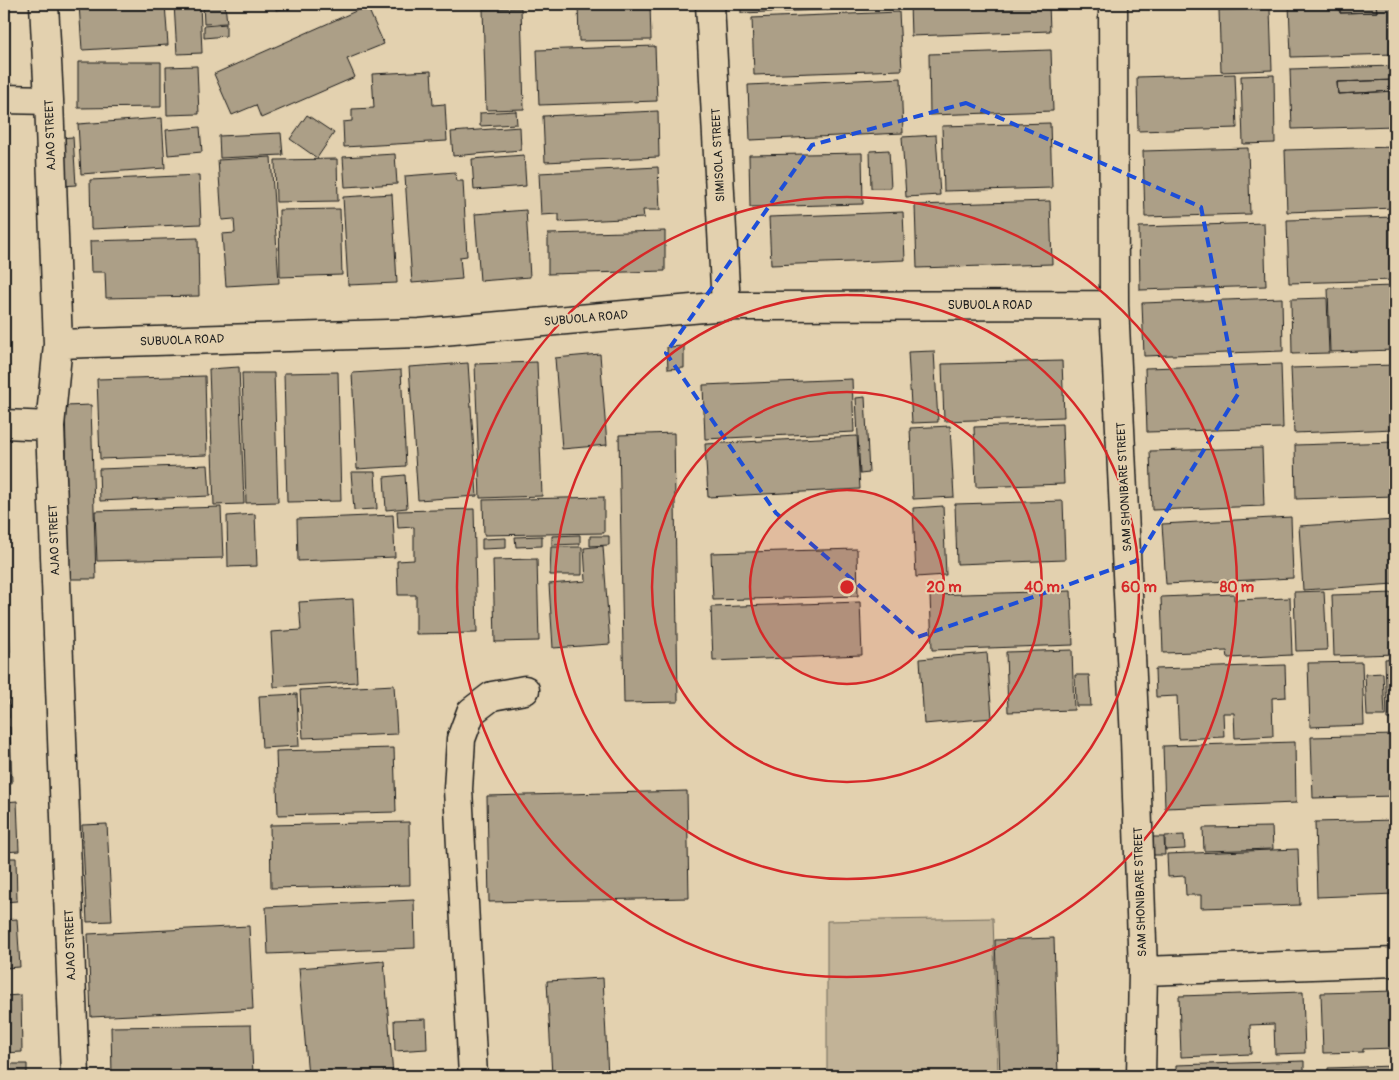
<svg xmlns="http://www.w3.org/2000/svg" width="1399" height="1080" font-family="Pangolin,sans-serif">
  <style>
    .green { fill: #c2b397; stroke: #6f685a }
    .building { fill: #ac9f87; stroke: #1c1c1c }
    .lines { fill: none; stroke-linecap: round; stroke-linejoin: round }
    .minor-casing { stroke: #1c1c1c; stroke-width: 31 }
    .minor { stroke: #e3d1af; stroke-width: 28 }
    .marked { fill: none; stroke: #1d4ed8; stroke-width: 4; stroke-dasharray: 10 6; stroke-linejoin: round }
    .ring { fill: none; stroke: #d62828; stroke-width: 2.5 }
    .labels { text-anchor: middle; stroke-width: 4; stroke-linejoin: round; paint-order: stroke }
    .street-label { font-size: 12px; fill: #1c1c1c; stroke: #e3d1af }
    .centre { fill: #d62828; stroke: #e3d1af; stroke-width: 2.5 }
    .ring-label { font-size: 15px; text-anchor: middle; font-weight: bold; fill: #d62828; stroke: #e3d1af; stroke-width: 4; stroke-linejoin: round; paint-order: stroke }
  </style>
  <rect width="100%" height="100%" fill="#e3d1af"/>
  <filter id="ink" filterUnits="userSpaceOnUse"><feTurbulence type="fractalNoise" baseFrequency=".02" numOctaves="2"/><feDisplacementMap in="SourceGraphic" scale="10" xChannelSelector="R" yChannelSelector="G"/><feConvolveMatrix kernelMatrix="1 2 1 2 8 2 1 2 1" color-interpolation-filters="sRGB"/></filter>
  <g filter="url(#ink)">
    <path class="green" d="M993,918l5,158h-171v-155z"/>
    <path class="building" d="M79,4h86l3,41 -86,5z
      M174,4h26l2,49 -25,1z
      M203,4h22l2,19 -23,1z
      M276,4h41l-41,6z
      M578,4h72l1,36 -72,1z
      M741,4h106l1,5 -107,4z
      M869,4h25v3l-25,1z
      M910,4h139l1,27 -139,5z
      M1289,4h51v9l37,-1 -1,-8h19v50l-104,3z
      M1340,4h36l1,8 -37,1z
      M367,6l17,38 -37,15 8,18 -94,41 -5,-13 -24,10 -18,-41z
      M521,8l3,101 -38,1 -3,-101z
      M1270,9l2,61 -51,2 -2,-62z
      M899,12l3,58 -148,5 -2,-57z
      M226,24v12l-22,2v-12z
      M655,46l2,55 -118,4 -2,-55z
      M1051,50l2,61 -123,4 -1,-61z
      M78,62h83v45l-83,1z
      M197,66l2,48 -32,1 -1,-48z
      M1395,66v14l-58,2 1,12 57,-3v35l-103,3 -2,-60z
      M431,71l2,34 12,-1 2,37 -103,6 -1,-25 9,-1v-12l22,-1 -2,-34z
      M1235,74l2,54 -99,3 -1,-54z
      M1274,75l1,68 -32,1 -2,-68z
      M901,78l2,55 -153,7 -2,-55z
      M1395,80v11l-57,3 -1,-12z
      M516,111l1,13 -37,2v-13z
      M658,111l1,46 -114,5 -2,-46z
      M307,115l27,18 -17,25 -27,-19z
      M162,118l3,50 -84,6 -3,-50z
      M1050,123l2,65 -108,3 -2,-65z
      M200,127l2,25 -34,3 -2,-25z
      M520,127l1,23 -68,6 -2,-24z
      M281,133l2,22 -63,3 -1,-22z
      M936,135l4,60 -34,2 -4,-60z
      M73,137l3,48 -14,1 -3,-48z
      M1395,147v61l-108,4 -2,-62z
      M1248,148l2,66 -105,3 -2,-66z
      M889,150l2,38h-20l-1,-37z
      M862,153l1,51 -113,3 -1,-52z
      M395,154l2,30 -52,3 -2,-30z
      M524,155l2,31 -52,4 -2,-31z
      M271,157l8,126 -53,3 -4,-52 13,-1 -1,-14 -12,1 -4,-60z
      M337,159l1,42 -62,1 -1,-42z
      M658,167l2,43h-17l1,8 -85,4v-8l-18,1 -2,-42z
      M455,172l1,9h7l4,75 -7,1 2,22 -50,4 -7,-107z
      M199,175l2,49 -110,5 -1,-49z
      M392,194l5,89 -49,2 -5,-88z
      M1050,201l2,63 -135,4 -2,-63z
      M340,209l2,66 -62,2 -1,-67z
      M526,210l4,67 -50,4 -5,-67z
      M903,212l2,48 -134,5 -2,-48z
      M1395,217v63l-106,3 -2,-63z
      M1264,223l2,63 -126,4 -1,-63z
      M665,231v40l-117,3v-40z
      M198,238l1,58 -93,2 -1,-26h-14l-1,-31z
      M1395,286v64l-65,2 -2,-64z
      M1282,298l1,53 -139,5 -2,-53z
      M1327,298l2,55 -37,1 -1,-55z
      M684,346v22l-16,1 -1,-22z
      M934,351l4,71 -26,1 -4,-71z
      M600,354l7,91 -45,4 -7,-91z
      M1062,361l2,56 -120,4 -2,-57z
      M537,362l5,134 -62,2 -5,-134z
      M468,363l9,133 -59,4 -9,-133z
      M1281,364l2,64 -136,4 -2,-64z
      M1395,365v64l-101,4 -3,-65z
      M239,367l5,137 -30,1 -5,-136z
      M401,370l5,96 -49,3 -5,-96z
      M338,372l3,129 -54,1 -3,-129z
      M242,373h32l4,129 -32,1z
      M205,376l2,79 -107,4 -3,-80z
      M852,379l2,53 -149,7 -2,-54z
      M865,397l4,76 -9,1 -4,-76z
      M91,405l5,174h-27l-4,-173z
      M1062,424l2,60 -88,3 -2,-60z
      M950,426l4,71 -41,2 -3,-71z
      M674,433l4,269 -54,1 -5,-268z
      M857,436l3,53 -152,8 -3,-53z
      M1395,442v54l-99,3 -1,-54z
      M1262,448l2,58 -112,4 -2,-59z
      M208,465l2,31 -110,5 -1,-32z
      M351,472h24l2,37 -23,1z
      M405,475l2,33 -21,2 -2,-33z
      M604,497v36l-120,2 -1,-35z
      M1063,501l2,59 -108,4 -2,-60z
      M943,506l3,69 -30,2 -3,-69z
      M221,507l2,51 -126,3 -2,-50z
      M474,509l3,124 -61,1v-39h-18l-1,-34 17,-1v-33l-16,1 -1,-17z
      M255,514l2,52 -29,1 -1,-51z
      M393,515l2,42 -97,4 -1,-42z
      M1291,517l2,61 -127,6 -4,-60z
      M1395,520v64l-92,6 -4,-64z
      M580,535v9l-28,1v-9z
      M542,536v10l-26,1 -1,-10z
      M590,536h19v9l-19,1z
      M506,538v10l-24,1v-10z
      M603,546l7,98 -57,4 -4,-64 37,-3 -2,-33z
      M551,547h31v28h-32z
      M857,549l1,47 -145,4 -2,-47z
      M537,559l2,82 -44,1 -2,-82z
      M1071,591l2,54 -141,5 -2,-55z
      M1324,591l3,59 -31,1 -2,-59z
      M1395,593v61l-61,2 -2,-61z
      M1234,594v6l56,-2 2,57 -64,3 -1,-7 -64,2 -2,-56z
      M353,599l4,83 -83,5 -3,-55 30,-2 -2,-28z
      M860,602l2,53 -149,6 -2,-54z
      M9,620l1,32h-6v-31z
      M1072,650l2,60 -66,2 -2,-60z
      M987,653l5,65 -68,6 -4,-65z
      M1395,658v61h-8l-2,-60z
      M1362,662l2,63 -54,2 -2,-64z
      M4,664h3l2,54h-5z
      M1285,665l1,32 -14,1 1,38 -38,2 -1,-25h-11l1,24 -45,2 -2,-43 -21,1 -1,-28z
      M1383,673l2,43h-18l-2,-42z
      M1075,675h14l2,31h-15z
      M394,685l3,49 -94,4 -3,-48z
      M297,694l2,52 -37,2 -3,-52z
      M4,727h6l2,56h-8z
      M1395,735v61l-82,2 -2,-61z
      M1295,742l1,61 -131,5 -2,-62z
      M394,748l2,64 -118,3 -2,-64z
      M687,791l2,107 -200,4 -2,-106z
      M17,801l2,50 -15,1v-50z
      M1395,820v74l-78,3 -2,-75z
      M409,822l1,63 -139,3 -1,-63z
      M107,824l5,97 -25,1 -5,-97z
      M1272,827l1,22 -69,2 -1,-23z
      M1184,835l1,14 -20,1v-14z
      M1148,837h16l1,18h-16z
      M1298,849l2,56 -99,3v-13h-15l-1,-19 -17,1 -1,-23z
      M4,858h12l1,43 -13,1z
      M414,900l1,48 -147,6 -2,-47z
      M17,919l3,48 -16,1v-48z
      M249,926l4,83 -162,8 -3,-83z
      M1054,938l4,138h-58l-5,-136z
      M384,961l9,115h-85l-9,-108z
      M603,978l5,98h-56l-5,-95z
      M1395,991v57l-32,1v3l-40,1 -2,-60z
      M1303,992l2,61 -30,1 -1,-30 -24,1 1,29 -70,3 -2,-61z
      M21,995l1,57 -18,1v-57z
      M426,1019l1,30 -32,2 -1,-31z
      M251,1025l2,51h-141l-1,-49z
      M1304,1061v15h-128v-11z
      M4,1064h23v12h-23z
      M1395,1066v10h-67v-8z"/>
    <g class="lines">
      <defs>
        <path id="minor" d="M44,4l5,96 9,244 -8,82 25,650
          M710,4l16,302
          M1113,4l1,301 21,434 8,232 -2,105
          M4,99l45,1
          M58,344l362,-11 306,-27 388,-1
          M4,424l46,2
          M1143,971l252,-9
          M473,1076l-15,-287 3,-50 10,-27 21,-16 33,-6"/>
      </defs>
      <use href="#minor" class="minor-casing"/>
      <use href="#minor" class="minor"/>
    </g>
  </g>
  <path class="marked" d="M966,103l235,104 37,187 -102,167 -218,76 -142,-124 -110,-160 146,-208z"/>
  <circle cx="847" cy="587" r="97" fill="#d62828" fill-opacity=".12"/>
  <g class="ring">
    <circle cx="847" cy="587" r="97"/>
    <circle cx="847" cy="587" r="195"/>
    <circle cx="847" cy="587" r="292"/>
    <circle cx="847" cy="587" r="390"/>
  </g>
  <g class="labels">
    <g class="street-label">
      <text transform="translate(50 135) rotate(-92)" y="4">AJAO STREET</text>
      <text transform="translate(718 155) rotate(-93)" y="4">SIMISOLA STREET</text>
      <text x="990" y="309">SUBUOLA ROAD</text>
      <text transform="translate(586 318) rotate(-5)" y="4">SUBUOLA ROAD</text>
      <text transform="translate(182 340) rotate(-2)" y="4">SUBUOLA ROAD</text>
      <text transform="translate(1124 487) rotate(-93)" y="4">SAM SHONIBARE STREET</text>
      <text transform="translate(54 540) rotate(-92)" y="4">AJAO STREET</text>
      <text transform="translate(1140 892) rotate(-92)" y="4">SAM SHONIBARE STREET</text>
      <text transform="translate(70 945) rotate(-92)" y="4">AJAO STREET</text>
    </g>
  </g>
  <circle cx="847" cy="587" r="8" class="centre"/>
  <g class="ring-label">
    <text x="944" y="592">20 m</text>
    <text x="1042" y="592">40 m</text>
    <text x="1139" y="592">60 m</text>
    <text x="1237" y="592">80 m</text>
  </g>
  <rect width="1399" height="1080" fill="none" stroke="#e3d1af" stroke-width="20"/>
  <rect x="10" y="10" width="1379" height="1060" fill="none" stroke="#1c1c1c" stroke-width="2" filter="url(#ink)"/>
</svg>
